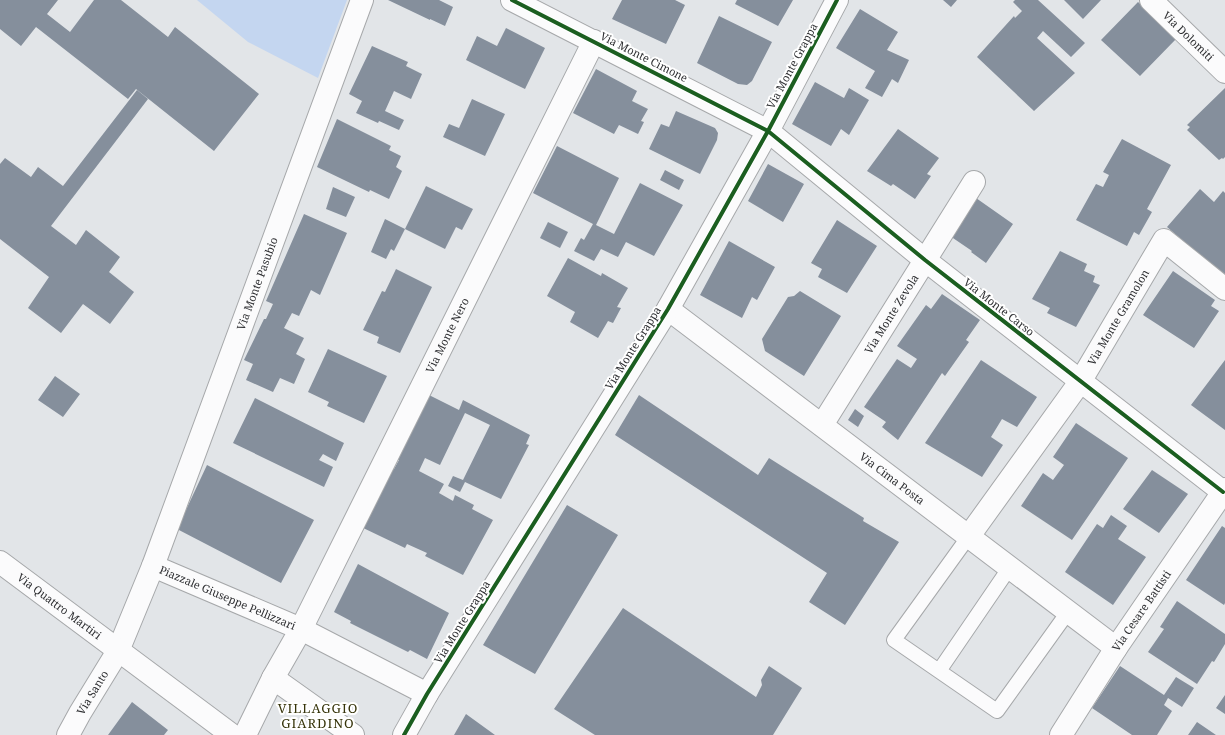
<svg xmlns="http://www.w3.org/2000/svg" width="1225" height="735" font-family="'Noto Serif',serif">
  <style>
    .green { fill: #c4d6f0 }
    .building { fill: #858f9c }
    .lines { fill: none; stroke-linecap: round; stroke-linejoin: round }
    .service-casing { stroke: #a6a8aa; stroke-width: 16 }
    .minor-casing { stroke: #a6a8aa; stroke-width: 24 }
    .tertiary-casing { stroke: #a6a8aa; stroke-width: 24 }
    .service { stroke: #fbfbfc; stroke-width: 14 }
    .minor { stroke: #fbfbfc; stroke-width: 22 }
    .tertiary { stroke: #fbfbfc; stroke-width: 22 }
    .cycleway-casing { stroke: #fff; stroke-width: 6 }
    .cycleway { stroke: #1b5e20; stroke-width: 4 }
    .labels { text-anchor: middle; stroke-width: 4; stroke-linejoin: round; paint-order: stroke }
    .street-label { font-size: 11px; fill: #2e2f32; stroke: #fff }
    .quarter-label { font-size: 13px; letter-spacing: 1px; fill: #36340a; stroke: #fff }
  </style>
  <rect width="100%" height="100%" fill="#e2e5e8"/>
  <path class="green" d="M197,0h150l-29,78 -70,-36z"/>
  <path class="building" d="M0,0h58l-11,14 23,18 24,-32h27l47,37 7,-10 84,67 -45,57 -78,-62 -8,10 -92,-72 -15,19 -21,-17z
    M388,0h51l14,7 -8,19 -15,-7v1z
    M622,0h53l10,5 -19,39 -54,-25z
    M737,0h56l-15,26 -43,-22z
    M943,0h14l-6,7z
    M1015,0h23l47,43 -14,14 -28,-26 -6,7 38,35 -41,38 -57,-54 37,-41 1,2 7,-7 -9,-9z
    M1064,0h37l-18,19z
    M1138,2l39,36 -37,38 -39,-36z
    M860,9l38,23 -11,18 22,10 -11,23 -6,-4 -10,18 -17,-9 10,-17 -39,-23z
    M719,16l53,26 -20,39 -5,4 -9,-1 -41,-21z
    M506,28l39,20 -20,41 -59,-29 11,-24 20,10z
    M372,46l36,16 -2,4 16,8 -11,25 -17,-8 -9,20 19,9 -5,10 -20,-9 -1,2 -22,-10 6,-12 -13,-7z
    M596,69l41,22 -5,10 16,8 -7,12 3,1 -6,12 -19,-9 -5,9 -41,-21z
    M815,82l29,16 5,-10 20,12 -20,35 -8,-6 -10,17 -39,-22z
    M1225,88v69l-2,2 -1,-1 -3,2 -32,-30 3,-3 -3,-2z
    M137,90l11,9 -97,127 25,19 10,-15 34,27 -11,15 25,20 -24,32 -27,-20 -22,29 -33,-25 21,-31 -49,-38v-75l5,-6 26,19 7,-10 25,19z
    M472,99l33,15 -20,42 -42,-19 6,-13 10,4z
    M676,111l39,17 3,5 -1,7 -17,34 -51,-25 12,-25 8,3z
    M337,119l54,27 -2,4 12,6 -5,11 6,4 -13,28 -19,-9 -1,2 -52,-25z
    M898,129l41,29 -12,16 4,2 -16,23 -22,-15 -2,2 -24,-15z
    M1122,139l49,26 -24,44 5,3 -13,23 -5,-3 -7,14 -51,-26 20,-36 7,3 6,-12 -6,-3z
    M557,146l62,32 -23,47 18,9 26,-51 43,22 -29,51 -28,-14 -8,15 -17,-8 -7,12 -20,-10 7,-13 3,2 9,-16 -60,-31z
    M768,164l36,20 -21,38 -35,-21z
    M665,170l19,10 -5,10 -19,-10z
    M426,186l47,23 -11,21 -6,-3 -11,22 -40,-20z
    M333,187l22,10 -9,20 -20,-8z
    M1200,189l14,13 9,-11 2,2v84l-58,-50z
    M976,198l37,26 -27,39 -15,-11 1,-1 -22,-15z
    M304,214l43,19 -27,62 -9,-5 -12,26 -7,-3 -8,15 20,10 -8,16 9,5 -11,25 -14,-6 -7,14 -27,-12 7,-16 -9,-4 20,-41h2l7,-15 -7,-3z
    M385,219l20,10 -11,22 -3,-2 -5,10 -15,-7z
    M837,220l40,26 -30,47 -29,-16 4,-8 -11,-6z
    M548,222l20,10 -8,16 -20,-10z
    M729,241l46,26 -18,33 -5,-3 -10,21 -42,-23z
    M1060,251l27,13 -3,7 11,5 -2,6 7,3 -24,42 -29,-14 3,-5 -18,-9z
    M568,258l33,18 1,-3 26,15 -11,19 4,1 -8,15 -5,-2 -10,17 -28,-16 5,-10 -28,-16z
    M396,269l36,18 -32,66 -23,-10 2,-6 -16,-7 19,-39 3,1z
    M1173,271l42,29 -4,6 8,5 -25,37 -51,-33z
    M800,291l41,25 -37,60 -39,-25 -3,-12 26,-42 6,-1z
    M942,294l38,26 -14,20 3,2 -24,34 -3,-3 -44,67 -16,-13 4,-5 -22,-15 33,-48 14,9 6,-9 -20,-13 29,-41 5,4z
    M328,349l59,27 -23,47 -37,-17 2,-4 -21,-10z
    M981,360l56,37 -20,30 -15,-8 -11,18 12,8 -21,32 -57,-34z
    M1225,360v70l-34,-25z
    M55,376l25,18 -17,23 -25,-17z
    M429,395l30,15 4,-10 67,35 -4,9 3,1 -28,54 -36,-17 -5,10 -12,-6 5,-10 10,4 27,-55 -25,-12 -25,52 -15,-7 -6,13 25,13 -5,9 14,8 2,-6 19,10 -2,4 21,11 -30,55 -38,-19 2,-3 -20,-9 -2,4 -46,-22 30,-59 5,2 5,-9 -5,-2z
    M639,395l119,80 11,-17 95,60 -1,3 36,21 -54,83 -36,-23 18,-29 -212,-138z
    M255,398l89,45 -8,18 -13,-7 -4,6 14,7 -9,20 -91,-44z
    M855,409l9,7 -6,11 -10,-7z
    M1076,423l52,35 -56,82 -51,-34 22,-33 10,7 11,-15 -11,-8z
    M207,465l107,55 -33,63 -104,-54z
    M1152,470l36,24 -29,39 -36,-24z
    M567,505l51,30 -83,139 -52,-29z
    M1111,515l16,11 -9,13 28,18 -33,48 -48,-33 32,-48 6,4z
    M1222,526l3,2v75l-1,2 -38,-25z
    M358,564l91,49 -22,46 -17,-9 -2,2 -58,-29 1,-2 -17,-9z
    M1177,601l48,33v10l-11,18 -2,-1 -15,23 -49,-32 16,-23 -4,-2z
    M623,608l133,89 6,-12 -1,-5 8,-14 33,22 -29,47h-178l-41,-26z
    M1120,666l44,29 12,-18 18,11 -12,19 -14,-9 -4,7 8,6 -15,24h-25l-40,-27z
    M1225,695v19l-9,-6z
    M132,702l36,28 -4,5h-56z
    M466,714l29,21h-41z
    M1197,722l19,13h-28z"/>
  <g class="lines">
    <defs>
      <path id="service" d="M969,536l-75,104 103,71 71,-99
        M939,671l71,-104"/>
      <g id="minor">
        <path d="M512,0l256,131 157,129 298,232"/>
        <path id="s1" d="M1151,0l74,72"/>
        <path id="s2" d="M668,309l448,339"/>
        <path id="s3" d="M822,425l152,-243"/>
        <path id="s4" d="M969,536l111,-154 84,-142 61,49"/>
        <path id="s5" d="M153,566l148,63 126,65"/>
        <path id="s6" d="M118,651l35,-85 209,-566"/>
        <path d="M273,678l80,57"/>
        <path id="s7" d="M245,735l28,-57 28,-49 293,-588"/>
        <path id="s8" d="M1061,735l55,-87 109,-159"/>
      </g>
      <g id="tertiary">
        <path id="s9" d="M0,562l232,173"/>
        <path id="s10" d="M68,735l12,-22 38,-62"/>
        <path d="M404,735l23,-41 241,-385 100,-178 69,-131"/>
      </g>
    </defs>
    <use href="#service" class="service-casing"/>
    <use href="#minor" class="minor-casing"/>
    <use href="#tertiary" class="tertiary-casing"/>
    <use href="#service" class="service"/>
    <use href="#minor" class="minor"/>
    <use href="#tertiary" class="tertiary"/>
    <defs>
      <path id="cycleway" d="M512,0l256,131 157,129 298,232
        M404,735l23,-41 241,-385 100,-178 69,-131"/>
    </defs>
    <use href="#cycleway" class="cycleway-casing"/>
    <use href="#cycleway" class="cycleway"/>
  </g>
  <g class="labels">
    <g class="street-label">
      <text dy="4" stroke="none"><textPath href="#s1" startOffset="52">Via Dolomiti</textPath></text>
      <text transform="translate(644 57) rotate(27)" y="4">Via Monte Cimone</text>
      <text transform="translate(792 66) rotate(-62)" y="4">Via Monte Grappa</text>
      <text dy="4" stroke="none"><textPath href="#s6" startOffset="393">Via Monte Pasubio</textPath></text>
      <text transform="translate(999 307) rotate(38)" y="4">Via Monte Carso</text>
      <text dy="4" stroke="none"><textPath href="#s3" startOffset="131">Via Monte Zevola</textPath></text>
      <text dy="4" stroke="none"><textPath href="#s4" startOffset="265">Via Monte Gramolon</textPath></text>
      <text dy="4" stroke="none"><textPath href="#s7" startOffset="448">Via Monte Nero</textPath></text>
      <text transform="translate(633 348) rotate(-58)" y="4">Via Monte Grappa</text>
      <text dy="4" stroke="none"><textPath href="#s2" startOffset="281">Via Cima Posta</textPath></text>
      <text dy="4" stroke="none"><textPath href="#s5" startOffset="81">Piazzale Giuseppe Pellizzari</textPath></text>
      <text dy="4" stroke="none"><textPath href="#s9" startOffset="74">Via Quattro Martiri</textPath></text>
      <text dy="4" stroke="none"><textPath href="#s8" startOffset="148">Via Cesare Battisti</textPath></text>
      <text transform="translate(462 622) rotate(-58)" y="4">Via Monte Grappa</text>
      <text dy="4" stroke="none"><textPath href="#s10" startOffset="49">Via Santo</textPath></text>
    </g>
    <g class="quarter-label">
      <text x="318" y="713">VILLAGGIO<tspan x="318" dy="15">GIARDINO</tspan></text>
    </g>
  </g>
</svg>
